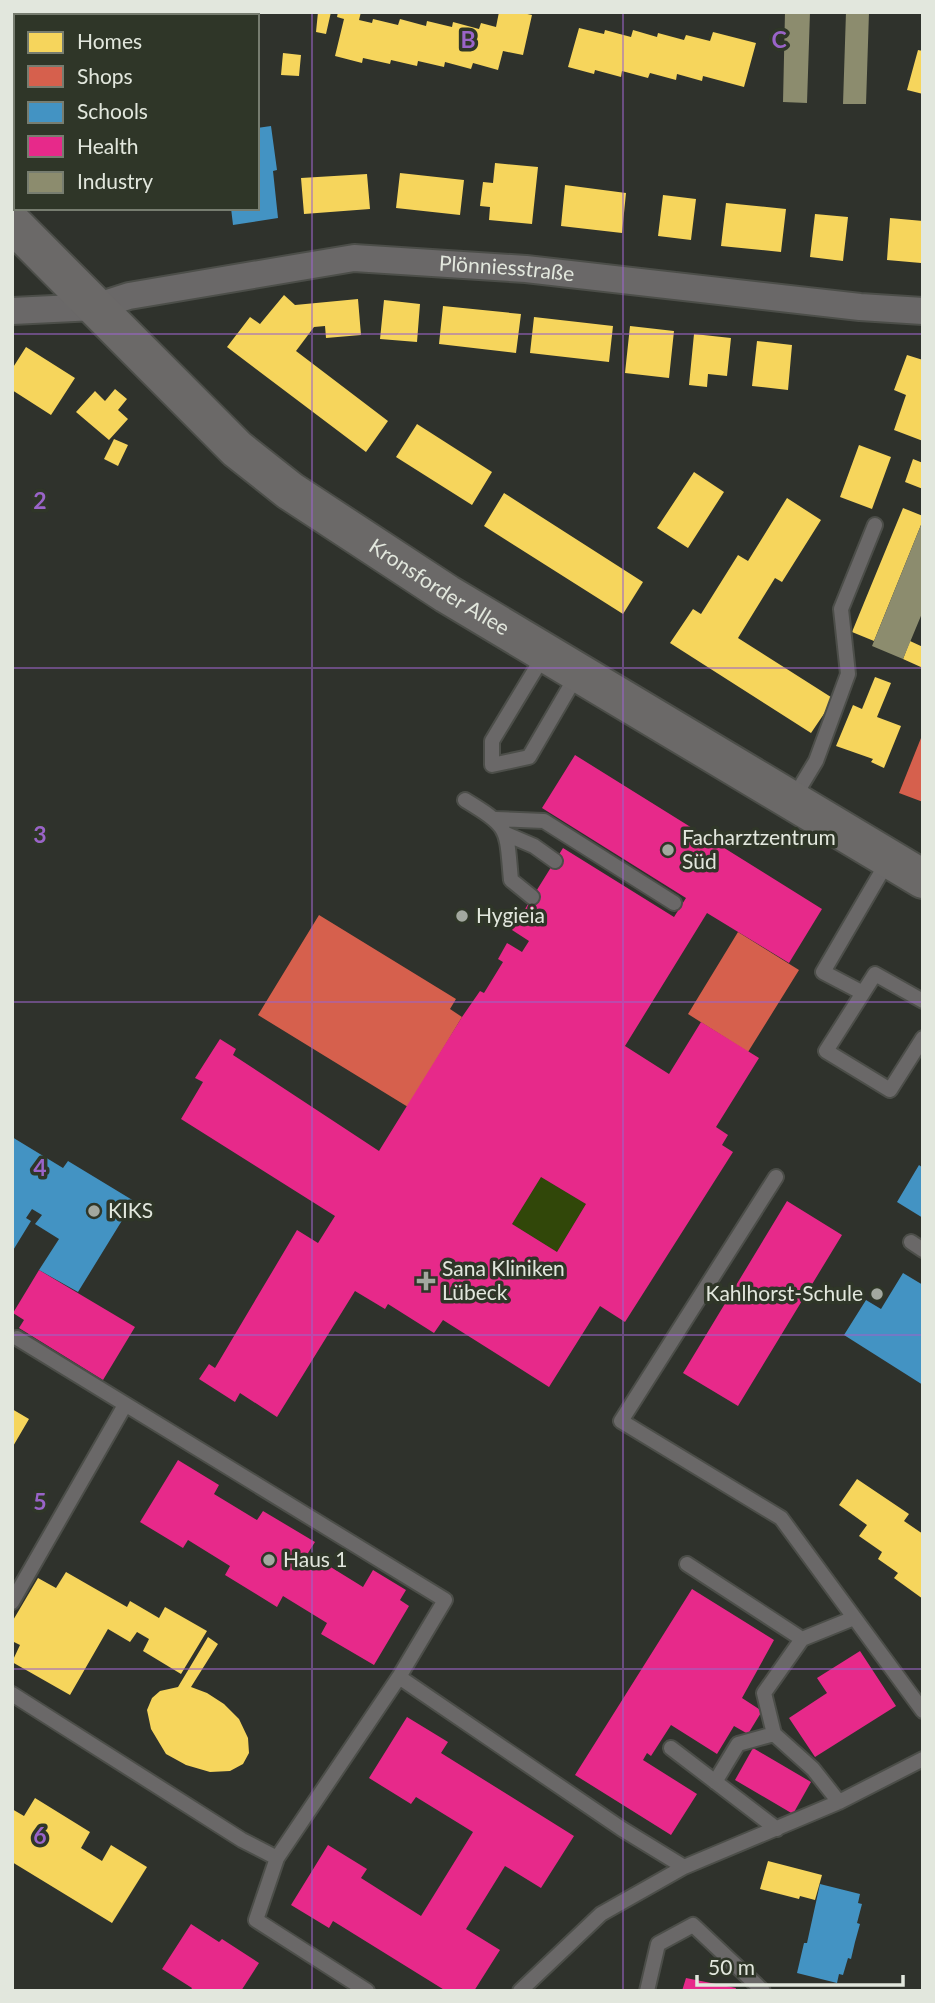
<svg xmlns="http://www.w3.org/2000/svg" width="935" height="2003" font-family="Lato,sans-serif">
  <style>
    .green { fill: #314709 }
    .homes { fill: #f6d55c }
    .shops { fill: #d6604d }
    .schools { fill: #4393c3 }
    .health { fill: #e7298a; fill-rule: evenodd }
    .industry { fill: #8c8c6e }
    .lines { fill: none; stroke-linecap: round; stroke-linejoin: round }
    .lane-casing { stroke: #4c4e49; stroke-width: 18 }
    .street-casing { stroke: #4c4e49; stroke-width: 30 }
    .secondary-casing { stroke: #4c4e49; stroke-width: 42 }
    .lane { stroke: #6a6868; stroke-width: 14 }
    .street { stroke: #6a6868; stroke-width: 26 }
    .secondary { stroke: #6b6968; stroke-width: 38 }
    .grid { fill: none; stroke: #9a64c8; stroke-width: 2; stroke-opacity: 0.55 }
    .poi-dot { fill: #a3a89f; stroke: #2f3628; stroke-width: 2.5 }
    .labels { text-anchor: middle; stroke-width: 7; stroke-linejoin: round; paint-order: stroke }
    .street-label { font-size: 21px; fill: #e2e7dd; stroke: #2f3628 }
    .poi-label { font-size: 21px; fill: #e2e7dd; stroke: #2f3628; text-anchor: start }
    .grid-label { font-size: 23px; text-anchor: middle; font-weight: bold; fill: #9a64c8; stroke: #2f3628; stroke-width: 7; stroke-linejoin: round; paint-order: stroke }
  </style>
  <rect width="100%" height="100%" fill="#2f322c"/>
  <path class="green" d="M541,1177l45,27 -29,48 -45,-28z"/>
  <path class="homes" d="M318,12h13l-5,22 -10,-2z
    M338,12h23l-2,8 13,3 1,-4 25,6 2,-6 26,7 1,-5 25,6 1,-5 26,7 2,-6 15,4 3,-15h19l14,3 -9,40 -20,-4 -5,19 -25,-7 -2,6 -26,-7 -1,5 -26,-6 -1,5 -26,-6 -1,4 -27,-6 -1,5 -27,-7 9,-37 -7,-2z
    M579,28l25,6 1,-4 26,7 2,-7 24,7 1,-4 26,7 2,-5 24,6 3,-9 43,11 -12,44 -41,-11 -1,5 -25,-7 -1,6 -26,-7 -2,5 -26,-7 -1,6 -26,-7 -1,4 -26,-7z
    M918,50l5,1v43l-16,-4z
    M283,53l18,2 -2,21 -18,-1z
    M495,163l43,4 -6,57 -43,-4 1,-13 -10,-1 3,-24 10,1z
    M400,173l64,7 -4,35 -64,-7z
    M367,174l3,35 -66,5 -3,-36z
    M565,185l61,8 -4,40 -61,-7z
    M663,195l33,4 -5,41 -33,-4z
    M726,203l60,6 -5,43 -60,-6z
    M815,214l33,3 -5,44 -33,-4z
    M890,218l33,3 -2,42 -34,-3z
    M284,295l11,10 63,-6 3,36 -35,3 -1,-12 -11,1 -18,24 92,70 -22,31 -139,-105 23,-30 10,7z
    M384,300l36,4 -3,38 -37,-3z
    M443,306l78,8 -5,39 -77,-9z
    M534,317l79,9 -4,36 -79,-9z
    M630,326l44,5 -5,47 -44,-5z
    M694,334l37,4 -4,38 -19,-2 -1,13 -18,-2z
    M757,341l35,4 -4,45 -36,-4z
    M26,347l49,31 -24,37 -39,-25v-21z
    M907,355l16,5v81l-29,-11 12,-35 -12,-5z
    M115,389l12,10 -9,11 10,9 -19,21 -33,-28 19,-21 10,10z
    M417,424l75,48 -20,33 -76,-48z
    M114,439l14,6 -10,21 -14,-7z
    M859,445l32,12 -19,52 -32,-12z
    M913,459l10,4v26l-18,-7z
    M694,472l30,20 -36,56 -31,-20z
    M504,493l139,89 -20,32 -139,-88z
    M787,498l34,22 -39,62 -7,-4 -37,60 96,61 -23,34 -141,-90 23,-34 8,5 37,-59 10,6z
    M903,508l20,8v4l-49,121 -22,-9z
    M910,641l13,6v21l-20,-9z
    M875,677l16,6 -14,34 24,9 -17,42 -13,-6 2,-3 -37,-13 17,-41 9,4z
    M12,1409l17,10 -17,29z
    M857,1479l52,35 -5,7 19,13v65l-29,-21 4,-5 -20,-14 4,-7 -23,-16 8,-11 -28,-20z
    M66,1572l61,35 3,-6 29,17 6,-11 42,24 -26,43 -38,-23 6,-12 -12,-7 -7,10 -22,-13 -38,66 -58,-33 8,-17 -8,-4v-19l26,-44 18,10z
    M208,1637l10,7 -27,43 16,6 17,11 15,15 9,19 1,15 -6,11 -13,7 -20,1 -24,-7 -20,-11 -15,-25 -4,-19 5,-12 8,-7 18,-4z
    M35,1798l55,34 -9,16 21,13 9,-16 36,22 -35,56 -100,-61v-53l12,7z
    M768,1861l54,14 -7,25 -15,-4 -1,3 -39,-10z"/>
  <path class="shops" d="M12,36l4,3v75h-3z
    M923,733v69l-24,-9z
    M319,915l137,84 -6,10 12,8 -54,90 -150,-92z
    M738,932l61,38 -51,82 -60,-38z"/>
  <path class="schools" d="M271,126l6,44 -4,1 5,47 -45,7 -2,-17h26v-80z
    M12,1137l51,31 5,-7 66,40 -56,91 -39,-22 20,-31 -24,-15 7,-9 -10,-6 -6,9 5,3 -19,31z
    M919,1165l4,3v50l-26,-16z
    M903,1273l20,12v100l-79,-50 22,-35 15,9z
    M820,1884l40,10 -2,9 4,1 -5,19 3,1 -5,18 -4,17 -3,-1 -5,17 -4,-1 -2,9 -40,-10 7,-30h3z"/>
  <path class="health" d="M575,755l247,154 -33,54 -82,-50 -82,133 44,28 32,-52 58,36 -43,69 12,8 -6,10 11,7 -108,170 -25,-16 -51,81 -106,-67 -9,13 -46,-29 -3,5 -30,-18 -78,126 -37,-24 -5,9 -36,-23 10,-15 6,4 82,-138 21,13 17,-27 -154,-97 22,-37 -8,-4 25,-39 16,10 -3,6 146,96 83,-134 18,-26 4,2 19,-31 -5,-3 9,-16 15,9 7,-11 -17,-11 51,-82 111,69 12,-19 -144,-90zM541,1177l45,27 -29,48 -45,-28z
    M787,1201l55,34 -104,171 -55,-33z
    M39,1270l96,57 -32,53 -84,-52 5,-8 -11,-7z
    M178,1460l41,25 -5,9 43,26 6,-9 52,31 -7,11 55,34 10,-17 33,20 -6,10 9,6 -35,59 -53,-31 6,-11 -44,-27 -6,11 -52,-32 5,-9 -42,-26 -5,8 -43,-26z
    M692,1589l82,51 -32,58 20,13 -14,23 -14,-8 -17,28 -46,-29 -20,31 -4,-3 -4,7 54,34 -26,41 -96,-60z
    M860,1651l36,55 -81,51 -26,-39 38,-25 -10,-15z
    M407,1717l41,25 -7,11 133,83 -33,52 -36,-22 -39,63 34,21 -26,41h-28l-113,-70 -4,7 -38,-23 37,-60 39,24 -6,9 60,38 52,-84 -57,-35 -5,7 -42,-26z
    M753,1748l58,34 -18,32 -58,-34z
    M191,1924l28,18 3,-3 37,24 -18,28h-51l2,-3 -30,-19z
    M686,1978l50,10 -1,3h-53z"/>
  <path class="industry" d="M785,12h25l-3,91 -24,-1z
    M846,12h23l-3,92h-23z
    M923,520v91l-20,48 -31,-13z"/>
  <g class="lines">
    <defs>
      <path id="lane" d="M544,655l-52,86v24l37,-8 49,-84
        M793,799l23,-38 32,-87 -7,-65 34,-84
        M465,800c46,28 41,28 46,80l21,17
        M496,819l48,2 130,82
        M506,834l28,12 21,15
        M863,993l-40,-21 66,-113
        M923,1001l-48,-27 -49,77 64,39 33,-52
        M776,1177l-155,244 160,97 142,193
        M911,1242l12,8
        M17,1338l428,262 -46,77 -122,181 -21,62 111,71
        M687,1564l115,75
        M12,1602l113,-197
        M399,1677l223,152 62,38 155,-65 84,-43
        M12,1694l230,146 35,18
        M671,1748l106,81
        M715,1782l23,-38 36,-10
        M839,1802l-26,-33 -39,-35 -10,-41 38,-54 52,-21
        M520,1991l81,-77 83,-47
        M647,1991l11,-47 35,-19 70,66"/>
      <g id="street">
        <path id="s1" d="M12,311l83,-4 34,-11 225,-38 172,11 334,38 63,4"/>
      </g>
      <g id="secondary">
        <path id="s2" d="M12,223l225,226 53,42 157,103 476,285"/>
      </g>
    </defs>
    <use href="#lane" class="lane-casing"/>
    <use href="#street" class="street-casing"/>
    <use href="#secondary" class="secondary-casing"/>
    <use href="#lane" class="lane"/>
    <use href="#street" class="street"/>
    <use href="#secondary" class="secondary"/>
  </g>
  <path class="grid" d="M312,12v1979M623,12v1979M12,334h911M12,668h911M12,1002h911M12,1335h911M12,1669h911"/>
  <g class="poi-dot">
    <circle cx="668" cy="850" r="7"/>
    <circle cx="462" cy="916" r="7"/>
    <circle cx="94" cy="1211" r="7"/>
    <path d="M422.5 1270.5h7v7h7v7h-7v7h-7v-7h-7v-7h7z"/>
    <circle cx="877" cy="1294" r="7"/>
    <circle cx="269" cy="1560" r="7"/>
  </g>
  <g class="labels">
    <g class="street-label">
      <text dy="7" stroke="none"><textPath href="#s1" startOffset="500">Plönniesstraße</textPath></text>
      <text dy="7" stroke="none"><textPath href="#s2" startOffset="564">Kronsforder Allee</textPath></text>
    </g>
    <g class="poi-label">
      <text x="682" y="845">Facharztzentrum<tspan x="682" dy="24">Süd</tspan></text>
      <text x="476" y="923">Hygieia</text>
      <text x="108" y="1218">KIKS</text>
      <text x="442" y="1276">Sana Kliniken<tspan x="442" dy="24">Lübeck</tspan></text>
      <text x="863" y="1301" text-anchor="end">Kahlhorst-Schule</text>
      <text x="283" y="1567">Haus 1</text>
    </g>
  </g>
  <g class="grid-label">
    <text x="468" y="48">B</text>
    <text x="779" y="48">C</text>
    <text x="40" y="509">2</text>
    <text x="40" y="843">3</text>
    <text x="40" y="1176">4</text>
    <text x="40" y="1510">5</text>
    <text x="40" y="1844">6</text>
  </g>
  <rect width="935" height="2003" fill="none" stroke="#e2e7dd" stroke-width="28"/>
  <rect x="14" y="14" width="245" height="196" fill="#2f3628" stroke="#777d70" stroke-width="2"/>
  <rect x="28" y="32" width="35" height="21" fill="#f6d55c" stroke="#777d70" stroke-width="2"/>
  <text x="77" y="49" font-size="21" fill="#e2e7dd">Homes</text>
  <rect x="28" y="66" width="35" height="21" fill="#d6604d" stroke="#777d70" stroke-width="2"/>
  <text x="77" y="84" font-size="21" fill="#e2e7dd">Shops</text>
  <rect x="28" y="102" width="35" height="21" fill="#4393c3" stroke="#777d70" stroke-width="2"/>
  <text x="77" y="119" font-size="21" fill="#e2e7dd">Schools</text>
  <rect x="28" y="136" width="35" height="21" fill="#e7298a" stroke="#777d70" stroke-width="2"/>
  <text x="77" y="154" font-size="21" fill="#e2e7dd">Health</text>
  <rect x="28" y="172" width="35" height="21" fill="#8c8c6e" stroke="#777d70" stroke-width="2"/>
  <text x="77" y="189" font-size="21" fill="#e2e7dd">Industry</text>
  <path d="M697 1975v10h206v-10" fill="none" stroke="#e2e7dd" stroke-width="3.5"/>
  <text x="708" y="1975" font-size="21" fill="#e2e7dd" stroke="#2f3628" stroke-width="5" paint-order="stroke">50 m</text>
</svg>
